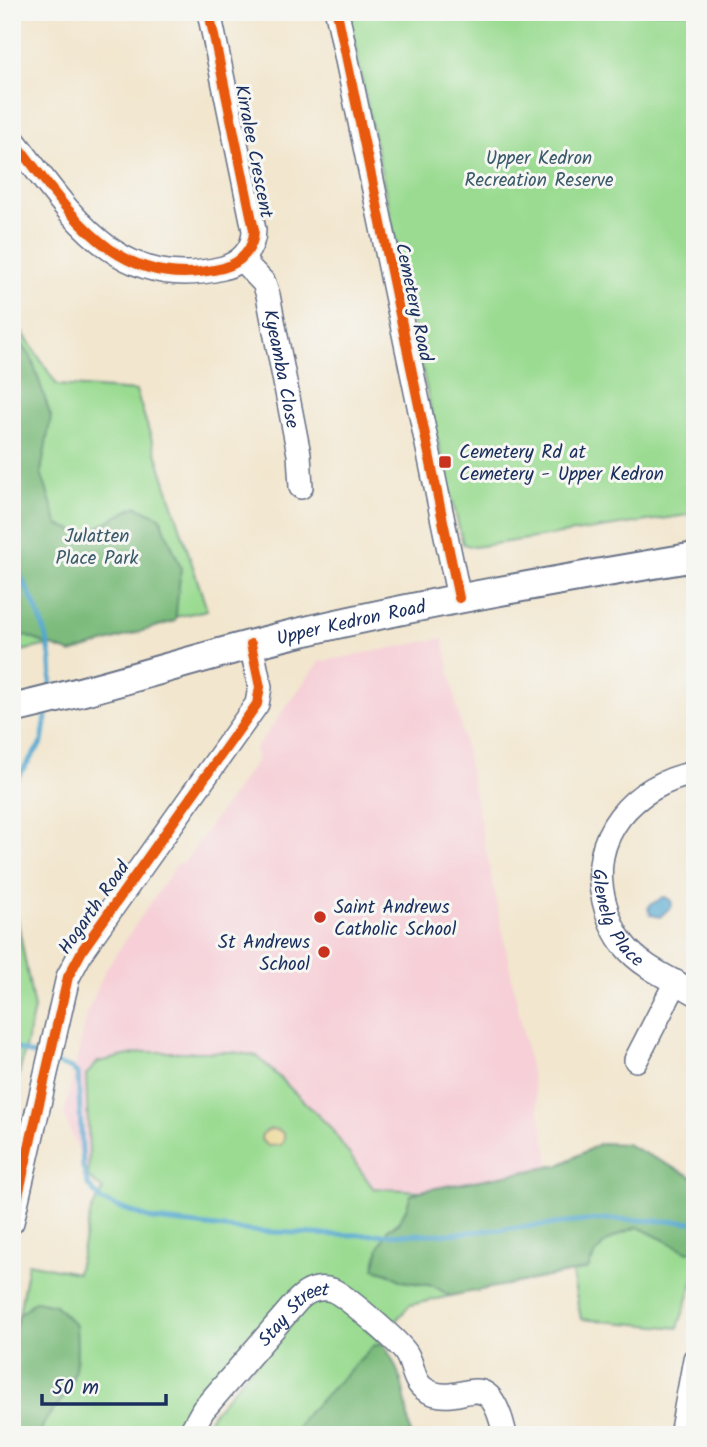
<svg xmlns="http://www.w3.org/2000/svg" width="707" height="1447" font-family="Kalam,sans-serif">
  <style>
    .built { fill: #f6cfd7 }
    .green { fill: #9adb91; stroke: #5a8578; stroke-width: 2 }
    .forest { fill: #7bbb7b; stroke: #4b756c; stroke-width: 2 }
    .sand { fill: #eeda9e; stroke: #84847e; stroke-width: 2 }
    .water { fill: #53a7cf; stroke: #376b96; stroke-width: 2 }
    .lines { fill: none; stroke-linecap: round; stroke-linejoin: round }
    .stream { stroke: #53a7cf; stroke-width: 5 }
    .minor-casing { stroke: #666f85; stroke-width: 26 }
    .major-casing { stroke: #666f85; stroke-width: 32 }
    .minor { stroke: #fff; stroke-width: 23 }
    .major { stroke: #fff; stroke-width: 28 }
    .cycleway-casing { stroke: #f6f6f2; stroke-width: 15 }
    .cycleway { stroke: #e8590c; stroke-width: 10 }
    .poi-dot { fill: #c8321e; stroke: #f6f6f2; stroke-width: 2.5 }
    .labels { text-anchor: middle; stroke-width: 6; stroke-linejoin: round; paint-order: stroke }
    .street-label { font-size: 19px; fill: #1b2f5e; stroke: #f6f6f2 }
    .park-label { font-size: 19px; fill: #3b5a6b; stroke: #f6f6f2 }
    .poi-label { font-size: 19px; fill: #1b2f5e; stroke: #f6f6f2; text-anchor: start }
  </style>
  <rect width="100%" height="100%" fill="#f6f6f2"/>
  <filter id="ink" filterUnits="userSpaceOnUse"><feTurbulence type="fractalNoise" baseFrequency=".0143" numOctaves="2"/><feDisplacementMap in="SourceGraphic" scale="14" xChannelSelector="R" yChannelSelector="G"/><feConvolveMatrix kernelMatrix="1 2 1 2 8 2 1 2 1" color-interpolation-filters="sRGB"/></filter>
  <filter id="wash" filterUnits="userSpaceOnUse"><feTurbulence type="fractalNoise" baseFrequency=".00686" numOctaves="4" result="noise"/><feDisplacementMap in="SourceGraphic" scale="28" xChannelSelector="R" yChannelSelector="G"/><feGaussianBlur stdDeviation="1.57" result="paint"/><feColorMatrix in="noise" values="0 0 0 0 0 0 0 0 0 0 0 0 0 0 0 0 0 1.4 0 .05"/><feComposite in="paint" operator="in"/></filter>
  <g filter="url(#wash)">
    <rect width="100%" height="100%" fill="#f2e6ce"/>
    <path class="built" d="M443,638l107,528 -130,25 -47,-2 -270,1 -15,-13 -24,-62 23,-102 19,-44 72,-107 5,2 74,-104 -2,-11 64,-87z"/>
    <path class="green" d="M348,12h347v502l-221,33 -11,-3 -28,-114z
      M12,316l45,69 79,6 71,219 -195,43z
      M12,890l22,119 -22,97z
      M143,1052h90l24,4 73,71 43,61 47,3 -9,4c-4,14 -9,28 -22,33l-1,45 14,8 32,5 16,10 -40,9 -20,22 -42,-36 -53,-1 -106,119 -10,26h-138l1,-11 23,-29 -46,-80 9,-52 49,10 14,-62 12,-21 -15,-13 1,-26 -3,-76 12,-13z
      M550,1166l145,27v84l-17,51 -97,-9z
      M316,1298l19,2 49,45 -81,73 -10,17h-92l11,-21 96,-111z"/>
    <path class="forest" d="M12,333l19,23 20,61 -10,55 17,53 27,9 51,-28 24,11 21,51 -6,53 -104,32 -59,-22z
      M601,1143l25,1 69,34v72l-7,2 -50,-25c-27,10 -39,15 -50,42l-138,27 -16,-10 -32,-5 -14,-8 -14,-4 5,-22 10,-19 8,-3 9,-16 5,-14 9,-4 140,-26z
      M35,1301l20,4 21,21c2,24 2,50 -12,71 -9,14 -22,21 -23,38h-29v-98l7,-22z
      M374,1345h10c22,35 20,52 27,90h-118l10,-17z"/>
    <path class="sand" d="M270,1129l9,1 5,4v6l-3,5 -13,1 -7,-6 1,-6z"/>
    <path class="water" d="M664,897l7,3 1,6 -12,11 -9,-2 -3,-6 2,-4z"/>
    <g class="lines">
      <path class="stream" d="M12,559c21,40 46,86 38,132
        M12,785l30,-43 5,-31
        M12,1047l31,11
        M55,1063l17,6 6,5 5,93 5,18 14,16 52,19 98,11 83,4 114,-1 158,-15 87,3"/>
    </g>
  </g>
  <g filter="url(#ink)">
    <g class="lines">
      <defs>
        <g id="minor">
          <path d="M337,12l122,586"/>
          <path d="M12,138c56,71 103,157 211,130 18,-5 31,-19 31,-38l-45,-218"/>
          <path id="s1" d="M241,259l23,24 4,12 31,159 2,33"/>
          <path id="s2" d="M695,773c-62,12 -108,63 -91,128 4,16 9,31 20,44 17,22 47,34 71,48"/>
          <path d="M636,1060l40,-78"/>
          <path d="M12,1222l56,-245 15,-28 174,-245 3,-17 -9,-43"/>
          <path id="s3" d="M189,1435l14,-25 95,-110c9,-9 20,-14 34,-10 12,4 66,51 74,63 8,12 6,29 20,37 36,21 62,-33 79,45"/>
          <path d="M681,1435l14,-76"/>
        </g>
        <g id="major">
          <path id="s4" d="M12,709c94,-21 184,-52 277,-74 134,-32 270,-55 406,-78"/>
        </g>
      </defs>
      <use href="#minor" class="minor-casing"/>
      <use href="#major" class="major-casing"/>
      <use href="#minor" class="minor"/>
      <use href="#major" class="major"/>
      <defs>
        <path id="cycleway" d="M337,12l122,586
          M12,138c56,71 103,157 211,130 18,-5 31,-19 31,-38l-45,-218
          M12,1222l56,-245 15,-28 174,-245 3,-17 -9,-43"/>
      </defs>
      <use href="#cycleway" class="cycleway-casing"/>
      <use href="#cycleway" class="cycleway"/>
    </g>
  </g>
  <g class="poi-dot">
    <rect x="438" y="455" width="14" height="14" rx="3.5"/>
    <circle cx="320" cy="917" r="7"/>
    <circle cx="324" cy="952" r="7"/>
  </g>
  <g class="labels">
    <g class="street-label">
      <text transform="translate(255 151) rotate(79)" y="7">Kirralee Crescent</text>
      <text transform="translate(415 302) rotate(78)" y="7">Cemetery Road</text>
      <text dy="7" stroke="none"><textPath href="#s1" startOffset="121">Kyeamba Close</textPath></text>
      <text dy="7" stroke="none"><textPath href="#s4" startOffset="350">Upper Kedron Road</textPath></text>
      <text transform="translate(93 907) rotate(-55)" y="7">Hogarth Road</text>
      <text dy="7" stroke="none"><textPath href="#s2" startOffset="198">Glenelg Place</textPath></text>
      <text dy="7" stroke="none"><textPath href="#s3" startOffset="163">Stay Street</textPath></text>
    </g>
    <g class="park-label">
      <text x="539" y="164">Upper Kedron<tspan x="539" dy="22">Recreation Reserve</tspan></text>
      <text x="97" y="542">Julatten<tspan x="97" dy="22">Place Park</tspan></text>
    </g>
    <g class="poi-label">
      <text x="459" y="458">Cemetery Rd at<tspan x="459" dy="22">Cemetery - Upper Kedron</tspan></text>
      <text x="334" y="913">Saint Andrews<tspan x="334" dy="22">Catholic School</tspan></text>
      <text x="310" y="948" text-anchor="end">St Andrews<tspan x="310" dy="22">School</tspan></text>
    </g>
  </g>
  <rect width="707" height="1447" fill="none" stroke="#f6f6f2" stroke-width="42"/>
  <path d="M42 1394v10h124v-10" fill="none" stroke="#1b2f5e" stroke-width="3.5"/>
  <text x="52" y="1394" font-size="21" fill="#1b2f5e" stroke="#f6f6f2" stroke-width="5" paint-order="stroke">50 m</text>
</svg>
